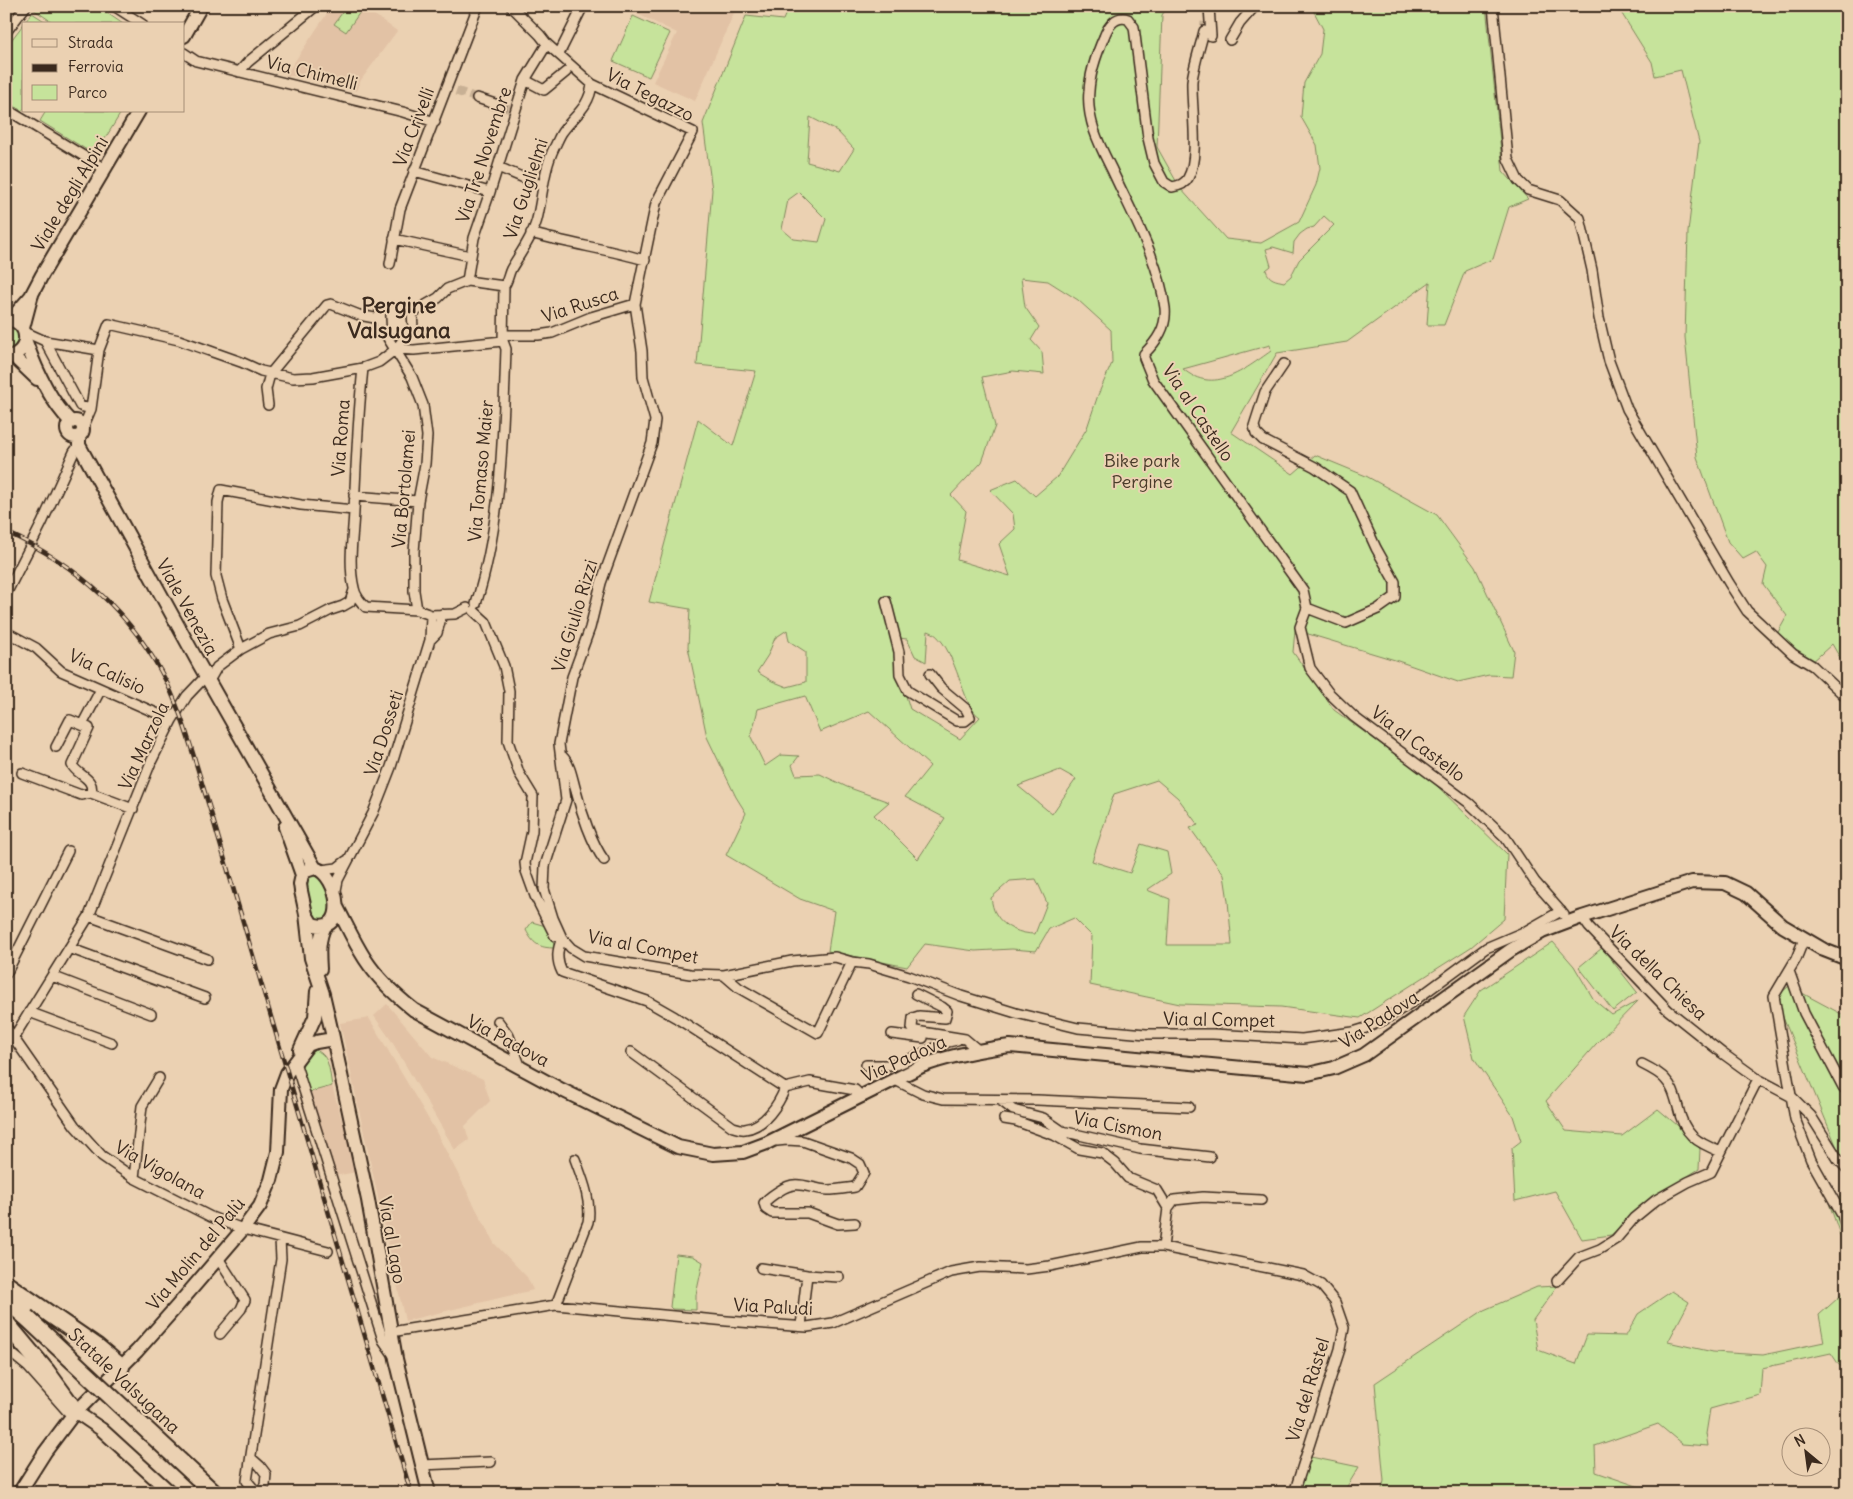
<svg xmlns="http://www.w3.org/2000/svg" width="1853" height="1499" font-family="Delius,sans-serif">
  <style>
    .built { fill: #e2c2a5 }
    .green { fill: #c6e39b; stroke: #80865c; fill-rule: evenodd }
    .lines { fill: none; stroke-linecap: round; stroke-linejoin: round }
    .street-tunnel { stroke: #c8b094; stroke-width: 9; stroke-dasharray: 9 4.5; stroke-linecap: butt }
    .street-casing { stroke: #3b2a1e; stroke-width: 12 }
    .secondary-casing { stroke: #3b2a1e; stroke-width: 16 }
    .highway-casing { stroke: #3b2a1e; stroke-width: 20 }
    .street { stroke: #ebd1b2; stroke-width: 9 }
    .secondary { stroke: #ebd1b2; stroke-width: 12 }
    .highway { stroke: #ebd1b2; stroke-width: 16 }
    .rail-casing { stroke: #3b2a1e; stroke-width: 4.5 }
    .rail { stroke: #ebd1b2; stroke-width: 2.5; stroke-dasharray: 8; stroke-linecap: butt }
    .highway-bridge-casing { stroke: #3b2a1e; stroke-width: 20; stroke-linecap: butt }
    .highway-bridge { stroke: #ebd1b2; stroke-width: 16 }
    .labels { text-anchor: middle; stroke-width: 4; stroke-linejoin: round; paint-order: stroke }
    .street-label { font-size: 18px; fill: #3b2a1e; stroke: #ebd1b2 }
    .park-label { font-size: 18px; fill: #493c2a; stroke: #ebd1b2 }
    .district-label { font-size: 22px; font-weight: bold; fill: #3b2a1e; stroke: #ebd1b2 }
  </style>
  <rect width="100%" height="100%" fill="#ebd1b2"/>
  <filter id="ink" filterUnits="userSpaceOnUse"><feTurbulence type="fractalNoise" baseFrequency=".02" numOctaves="2"/><feDisplacementMap in="SourceGraphic" scale="10" xChannelSelector="R" yChannelSelector="G"/><feConvolveMatrix kernelMatrix="1 2 1 2 8 2 1 2 1" color-interpolation-filters="sRGB"/></filter>
  <g filter="url(#ink)">
    <path class="built" d="M334,6h28l35,25 -36,49 -5,11 -58,-15h-13l43,-64z
      M621,6h116l-42,95 -42,-19 24,-49z
      M387,1004l45,53 51,22 7,22 -25,25 4,14 -14,10 -64,-110 -17,-24z
      M369,1018l66,112 59,113 33,34 6,13 -128,31 -65,-298z
      M332,1086l25,86 -23,4 -24,-84z"/>
    <path class="green" d="M35,6h62l26,18h-68l-22,-15z
      M347,6h4l9,6 -14,20 -12,-8z
      M789,6h379l-6,9 -5,132 23,41 46,51 35,4 38,-21 17,-37 4,-17 -3,-23 -16,-28 3,-34 16,-29 3,-25 -12,-23h175l17,165 25,28 -19,8 -16,52 -28,12 -21,54h-17l3,-43 -83,60 -70,11 -46,79 62,42 22,-19 51,21 71,39 38,52 39,84 -3,25 -22,-1 -31,7 -63,-22 -100,-30 -2,22 41,58 99,72 74,72 -3,65 -33,28 -111,71 -79,-11 -101,-3 -90,-19 2,-49 -18,-18 -25,11 -13,22 -24,-2 -37,2 -50,-7 -18,23 -79,-16 6,-40 -34,-12 -74,-44 20,-42 -10,-16 -29,-60 -19,-90 2,-38 -41,-7 49,-183 35,27 23,-75 -59,-6 15,-175 -9,-67 43,-107 37,4zM810,117l27,14 17,18 -14,22 -33,-9zM799,192l27,27 -7,23 -25,-3 -12,-10 6,-29zM1324,216l10,9 -35,35 -8,16 -7,6c-8,-2 -15,-2 -18,-12l5,-4 -5,-17 7,-2 20,6 1,-11 6,-8 7,-5 7,-2zM1021,278l27,3 30,19 33,30 1,33 -14,32 -11,33 -30,49 -22,19 -18,-17 -27,11 23,24 2,15 -16,15 11,32 -53,-16 9,-49 -15,-16 31,-33 13,-36 -13,-49 31,-6 31,3 -2,-22 -11,-12 8,-13 -14,-20zM1270,345l1,6c-27,19 -57,44 -88,18zM787,630l2,11 17,11v30l-19,5 -15,-6 -15,-9 11,-17 7,-17zM928,631c23,6 32,59 44,78 2,3 5,6 8,8l-20,22 -50,-30 -16,-52 5,-19 8,1 8,17 11,6zM805,696l15,36 49,-21 61,55 -25,31 40,21 -27,41 -44,-44 15,-13 -42,-15 -27,-13 -24,1 -4,-10 7,-9 -18,-1 -16,11 -14,-29 7,-28zM1060,770l16,9 -24,35 -34,-28zM1157,780l21,18 20,27 -8,3 34,47 4,26 4,44h-65l3,-46 -23,-9 24,-16 -4,-22 -26,-8 -11,29 -38,-12 22,-67zM1036,879l11,24 -12,31c-14,0 -31,-6 -39,-20 -3,-4 -4,-11 -5,-16l19,-17z
      M1617,6h230v664l-15,-26 -22,20 -33,-30 10,-18 -24,-32 4,-17 -11,-15 -13,7 -15,-17 -31,-85 -12,-120 3,-105 11,-90 -18,-72 -26,6 -3,-14z
      M32,13l17,11h-25v84l-2,3 -16,-10v-54z
      M633,16l37,17 -21,44 -36,-16z
      M46,111h76l-27,44 -55,-34z
      M6,326l10,3 3,6 -1,8 -5,6 -7,1z
      M312,875c11,1 21,27 18,36 -2,9 -14,12 -18,3 -4,-9 -5,-22 -7,-31l3,-6z
      M532,922l17,5 6,21c-16,0 -22,-4 -29,-18z
      M1553,942l21,24 20,34 18,15 27,-15 -43,44 -50,57 20,30 56,5 36,-27 25,21 17,19 -1,20 -43,27 -45,39 -29,4 -27,-48 -40,10 -3,-53 9,-7 -8,-25 -39,-58 -10,-42 17,-26z
      M1602,948l35,44 -24,19 -34,-44z
      M1789,986l58,31v149l-4,-4 -68,-164z
      M312,1049c18,4 17,21 20,37l-22,6 -9,-25z
      M1847,1193v62l-18,-52z
      M676,1254l17,2 10,6 -7,33v15l-24,-1 -2,-2z
      M1557,1286l-24,34 5,30 38,14 11,-29 39,1 12,-22 34,-23 17,11 -21,40 45,10 50,3 61,-13 -5,-27 28,-25v81l-8,-6 -8,-12 -69,15 -2,27 -50,14 -4,25 2,12 -26,-2 -24,-20 -63,22 1,26 61,21h-276l3,-12 -9,-98 109,-73 53,-23z
      M1306,1456l53,11 -16,26h-48z"/>
    <g class="lines">
      <path class="street-tunnel" d="M1204,31l1,-9
        M456,91l21,7
        M501,106l10,3"/>
      <defs>
        <path id="street" d="M114,6l28,18
          M511,6l29,29 7,9 45,40 101,48 -37,71 -21,101 7,47 1,26 12,43 -3,23 -51,140 -11,45 -18,49 -13,67 7,56 -21,66 -1,23 9,29 9,20 9,10 13,8 106,18 34,1 68,-14 43,-4 17,5 17,2 40,12 52,20 55,17 62,15 68,6h67l89,5 51,-7 13,-4 18,-8 30,-19 72,-53 40,-17 35,-20
          M1493,6l15,153 10,21 10,10 32,10 20,18 12,52 7,48 10,43 18,48 102,174 18,28 46,43 20,12 34,32
          M1209,7l2,29
          M1204,31c-4,17 -10,33 -12,50 -1,25 8,76 -4,97 -3,6 -9,8 -16,9l-8,-5 -10,-19 -6,-25 -14,-111 -6,-8c-12,-4 -20,7 -24,18 -7,16 -14,36 -15,54 -3,29 11,55 23,79 20,44 47,90 53,138 2,19 -8,33 -21,46v4l9,22 150,210 4,18 -7,19 10,41 18,24 26,25 115,86 36,34 30,45 29,33
          M6,32l20,-26
          M1230,40l10,-17 15,-17
          M184,53l12,8 207,51 32,10
          M559,54l24,-48
          M239,72l9,-10 68,-56
          M525,80l19,10 22,-18
          M477,98l24,8
          M6,109l99,60
          M498,167l45,19
          M414,171l76,21
          M531,233c38,11 76,16 114,27
          M394,239l76,17
          M390,264l10,-55 78,-203
          M467,281l7,-43 16,-46 35,-112 22,-36
          M504,286c4,-5 4,-11 7,-17 10,-17 23,-34 27,-54 5,-23 6,-46 16,-67 3,-5 5,-12 9,-17 12,-16 27,-25 29,-47
          M380,308l1,19 31,50 11,28 4,31 -2,28 -7,37 -4,51v39l3,19
          M25,332l20,9 54,9
          M504,335h34l14,-2 39,-16 44,-13
          M45,341l35,65 11,3
          M396,349l17,-22 -1,-14 26,-15 9,-9 20,-8 37,5
          M1284,364l-19,28 -11,34 2,7 7,7 52,27 35,24 26,57 19,34v15l-17,12 -32,14 -39,-15
          M363,368c-5,48 -7,95 -9,143 -1,25 -6,52 0,77 1,7 7,15 12,19l51,3 14,5 24,-1 12,-6
          M268,405l-2,-16 4,-15 57,-69 4,-1 28,11 21,4
          M83,428l8,-19 8,-59 10,-26 70,16 62,22 20,9 32,7 20,-1 50,-9 16,-6 17,-13 18,1 89,-9
          M354,496l64,5
          M6,594l36,-71 32,-71 5,-7
          M886,601l13,51 1,23 8,16 49,30h8l5,-4 -4,-8 -25,-21 -11,-14
          M476,604c26,-82 27,-170 30,-255l-3,-8 1,-55
          M474,611l12,11 18,44 5,25 -1,50 11,32 14,23 -1,35 -7,32 1,8 9,25 20,40 7,2
          M6,632l30,16 25,23 111,49
          M430,640l7,-7 5,-19
          M241,649l-19,-50 -6,-23 2,-74 3,-12 80,15 53,5
          M209,681l8,-14 24,-18 28,-15 31,-8 31,-16 12,-4 7,-4 4,-12
          M56,747l14,-27 12,5
          M562,756c9,9 10,22 14,35 5,20 16,53 28,69
          M22,773l59,22 10,-2 42,16
          M91,793c4,-15 -13,-17 -19,-28l17,-37 -7,-3 19,-36
          M321,870l16,-2 9,-7
          M335,895l3,-15 35,-67 18,-46 39,-127 1,-25
          M89,916l118,43
          M1582,917l7,10 79,83 54,43 36,26 34,18 19,19 27,43 9,10
          M562,938c-5,12 -6,22 0,34l85,29 28,16 110,71c-6,16 -21,39 -40,41 -3,1 -8,-1 -12,-2l-102,-75
          M1804,939l-8,20 -22,37 21,123 16,41 31,55 5,14
          M69,948l136,50
          M1789,971l15,42 39,74 4,4
          M6,974l62,-123
          M724,975l15,13 79,45 34,-71
          M52,976l99,38
          M916,994l26,13 5,4 -2,7 -26,-2 -6,2 -1,10 4,3 49,8 13,11
          M29,1012l83,31
          M498,1021l11,15 12,32
          M6,1027l69,99 27,30 32,22 77,39 32,12 85,22
          M892,1034l31,4
          M14,1037l75,-121 62,-154 21,-42 15,-24 19,-20
          M295,1062l88,278 12,17
          M1642,1064c8,4 18,9 23,15 8,8 10,18 13,28 6,28 18,35 43,45
          M866,1065h31l51,-23 9,-2
          M895,1080l28,14 20,5 94,1 152,7
          M785,1088l25,-6 45,8 7,7
          M1000,1100l13,10 30,8 19,13 78,18 70,8
          M1004,1119l12,2 38,14 25,14 23,4 13,10 13,15 29,12 11,18
          M777,1141l10,-1 16,1 48,17 9,6 4,9 -9,14c-8,1 -18,3 -27,3 -20,-1 -30,-12 -49,1 -6,4 -11,7 -15,12l2,6 6,4h36l30,11 17,-1
          M134,1178l8,-72 17,-28
          M1163,1247l5,-39 6,-8 29,-3 58,3
          M218,1258l27,42 -4,9 -21,25
          M761,1268l46,7 32,2
          M1557,1281l22,-24 21,-8 16,-10 18,-21 22,-18 32,-18 23,-10 47,-93
          M556,1305l32,-83c4,-21 -6,-44 -13,-63
          M801,1326l6,-51
          M391,1332l165,-27 171,16 80,6 26,-4 118,-51 29,-5 46,2 24,-3 92,-19h21l140,28 18,10 14,17 9,26 -4,21 -46,144
          M6,1349l22,18 39,44
          M251,1458l9,8 6,8 -1,11 -5,7 -7,-4 -6,-7 34,-222 -1,-20
          M421,1465l70,-3"/>
        <path id="secondary" d="M184,36l17,-30
          M6,319c26,2 25,36 0,38
          M11,319l21,-24
          M23,328l9,-34 10,-19 97,-164
          M26,342c10,28 24,59 45,80
          M13,356l24,23
          M67 429a8 8 0 1 1 16 0a8 8 0 1 1-16 0Z
          M79,436v9l18,33 102,186 116,204
          M285,827l17,48 -2,9 1,7 5,23 6,10c37,13 27,-49 3,-56l-9,3 -4,4
          M337,907c9,17 17,35 28,52 13,20 30,36 49,51l148,80 116,57 35,7 30,-2 24,-9 155,-77c29,-11 57,-16 88,-20l298,28 26,-6 30,-13 147,-105 31,-18 40,-15 110,-35 33,1 21,10 37,33 41,24 23,9
          M306,914l5,44 12,36 9,39 36,167 28,159 33,134
          M320,969c-1,-16 -2,-29 5,-43
          M300,1050l15,-33 2,-26
          M76,1412l25,17 70,64
          M19,1493l26,-41 27,-36 65,-65 40,-45 66,-77 17,-23 11,-26 7,-28 3,-63 6,-16 21,-28 8,-3 17,-3"/>
        <path id="highway" d="M6,1284l90,62 25,21
          M6,1300l20,17
          M6,1323l41,49 29,40"/>
      </defs>
      <use href="#street" class="street-casing"/>
      <use href="#secondary" class="secondary-casing"/>
      <use href="#highway" class="highway-casing"/>
      <use href="#street" class="street"/>
      <use href="#secondary" class="secondary"/>
      <use href="#highway" class="highway"/>
      <defs>
        <path id="rail" d="M6,532c70,32 126,81 161,151 18,38 29,82 42,123l202,687"/>
      </defs>
      <use href="#rail" class="rail-casing"/>
      <use href="#rail" class="rail"/>
      <defs>
        <path id="highway-bridge" d="M26,1317l188,176"/>
      </defs>
      <use href="#highway-bridge" class="highway-bridge-casing"/>
      <use href="#highway-bridge" class="highway-bridge"/>
    </g>
  </g>
  <g class="labels">
    <g class="street-label">
      <text transform="translate(312 73) rotate(14)" y="6">Via Chimelli</text>
      <text transform="translate(650 95) rotate(27)" y="6">Via Tegazzo</text>
      <text transform="translate(414 127) rotate(-69)" y="6">Via Crivelli</text>
      <text transform="translate(484 155) rotate(-72)" y="6">Via Tre Novembre</text>
      <text transform="translate(526 189) rotate(-72)" y="6">Via Guglielmi</text>
      <text transform="translate(70 194) rotate(-59)" y="6">Viale degli Alpini</text>
      <text transform="translate(580 305) rotate(-18)" y="6">Via Rusca</text>
      <text transform="translate(1198 413) rotate(56)" y="6">Via al Castello</text>
      <text transform="translate(341 438) rotate(-86)" y="6">Via Roma</text>
      <text transform="translate(481 471) rotate(-85)" y="6">Via Tomaso Maier</text>
      <text transform="translate(404 489) rotate(-85)" y="6">Via Bortolamei</text>
      <text transform="translate(187 607) rotate(61)" y="6">Viale Venezia</text>
      <text transform="translate(575 616) rotate(-73)" y="6">Via Giulio Rizzi</text>
      <text transform="translate(107 672) rotate(25)" y="6">Via Calisio</text>
      <text transform="translate(384 733) rotate(-72)" y="6">Via Dosseti</text>
      <text transform="translate(1418 744) rotate(37)" y="6">Via al Castello</text>
      <text transform="translate(144 746) rotate(-65)" y="6">Via Marzola</text>
      <text transform="translate(643 947) rotate(11)" y="6">Via al Compet</text>
      <text transform="translate(1658 973) rotate(44)" y="6">Via della Chiesa</text>
      <text transform="translate(1219 1020) rotate(1)" y="6">Via al Compet</text>
      <text transform="translate(1379 1020) rotate(-33)" y="6">Via Padova</text>
      <text transform="translate(508 1041) rotate(28)" y="6">Via Padova</text>
      <text transform="translate(904 1059) rotate(-24)" y="6">Via Padova</text>
      <text transform="translate(1118 1126) rotate(11)" y="6">Via Cismon</text>
      <text transform="translate(160 1170) rotate(29)" y="6">Via Vigolana</text>
      <text transform="translate(392 1240) rotate(80)" y="6">Via al Lago</text>
      <text transform="translate(196 1254) rotate(-50)" y="6">Via Molin del Palù</text>
      <text transform="translate(773 1307) rotate(3)" y="6">Via Paludi</text>
      <text transform="translate(124 1381) rotate(43)" y="6">Statale Valsugana</text>
      <text transform="translate(1308 1390) rotate(-73)" y="6">Via del Ràstel</text>
    </g>
    <g class="park-label">
      <text x="1142" y="467">Bike park<tspan x="1142" dy="21">Pergine</tspan></text>
    </g>
    <g class="district-label">
      <text x="399" y="313">Pergine<tspan x="399" dy="25">Valsugana</tspan></text>
    </g>
  </g>
  <rect width="1853" height="1499" fill="none" stroke="#ebd1b2" stroke-width="25"/>
  <rect x="12" y="12" width="1828" height="1474" fill="none" stroke="#3b2a1e" stroke-width="2" filter="url(#ink)"/>
  <rect x="22" y="22" width="162" height="90" fill="#ebd1b2" stroke="#a58e77"/>
  <rect x="32" y="39" width="25" height="8" fill="#ebd1b2" stroke="#a58e77"/>
  <text x="68" y="48" font-size="15" fill="#3b2a1e">Strada</text>
  <rect x="32" y="64" width="25" height="8" fill="#3b2a1e" stroke="#a58e77"/>
  <text x="68" y="72" font-size="15" fill="#3b2a1e">Ferrovia</text>
  <rect x="32" y="85" width="25" height="15" fill="#c6e39b" stroke="#a58e77"/>
  <text x="68" y="98" font-size="15" fill="#3b2a1e">Parco</text>
  <g transform="translate(1806 1452) rotate(331)"><circle r="24" fill="#ebd1b2" stroke="#a58e77"/>
  <path d="M0-4L9 19L0 12L-9 19Z" fill="#3b2a1e"/>
  <text y="-8" font-size="14" font-weight="bold" text-anchor="middle" fill="#3b2a1e">N</text>
  </g>
</svg>
